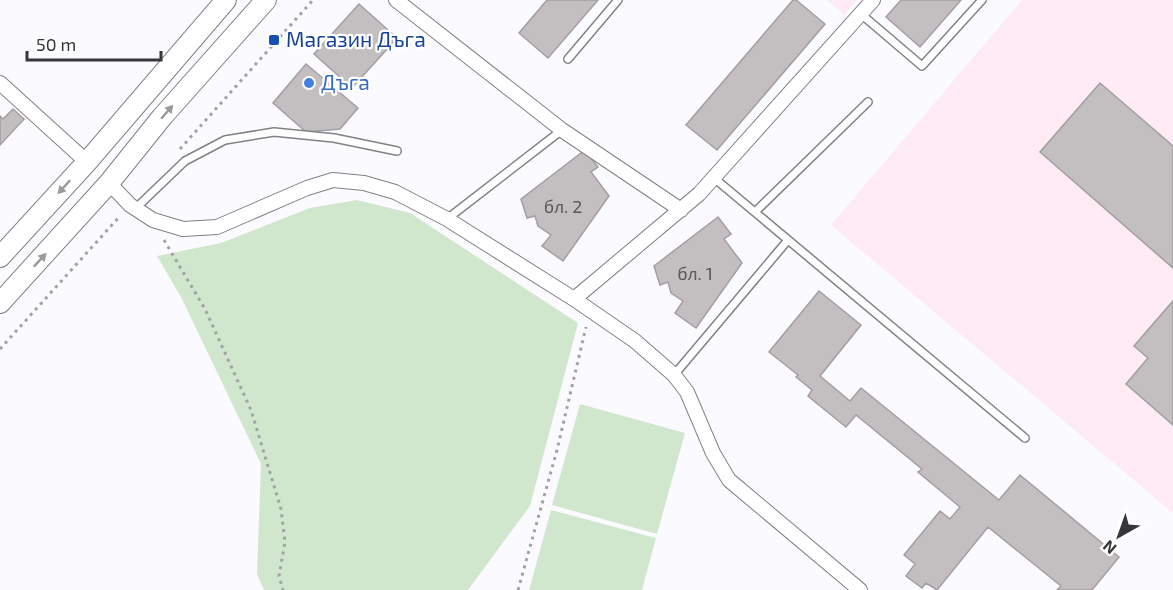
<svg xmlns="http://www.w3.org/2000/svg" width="1173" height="590" font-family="'Exo 2',sans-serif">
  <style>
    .education { fill: #feebf4 }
    .grass { fill: #d1e7cd }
    .building { fill: #c3bec0; stroke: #a39ea0; stroke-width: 1.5 }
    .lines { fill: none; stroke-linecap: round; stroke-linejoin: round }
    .lane-casing { stroke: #828286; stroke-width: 10 }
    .street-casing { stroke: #828286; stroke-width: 16 }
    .secondary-casing { stroke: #828286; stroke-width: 22 }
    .path { stroke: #a2a2a6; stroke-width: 3; stroke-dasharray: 3 4.5; stroke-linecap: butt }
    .lane { stroke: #fff; stroke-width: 7 }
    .street { stroke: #fff; stroke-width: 14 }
    .secondary { stroke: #fff; stroke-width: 20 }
    .oneway { fill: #9a9a9c }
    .transit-dot { fill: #1a4fb4; stroke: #fff; stroke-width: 2 }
    .shop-dot { fill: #3f7fe0; stroke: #fff; stroke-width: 2 }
    .labels { text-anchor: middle; stroke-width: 4.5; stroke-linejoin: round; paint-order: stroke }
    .number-label { font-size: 18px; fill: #59585a }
    .transit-label { font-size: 21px; fill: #164399; stroke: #fff; text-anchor: start }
    .shop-label { font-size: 21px; fill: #366cbe; stroke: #fff; text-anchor: start }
  </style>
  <rect width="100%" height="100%" fill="#fafaff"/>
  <path class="education" d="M827,0h30l-13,15z
    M1022,0h151v513l-342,-288z"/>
  <path class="grass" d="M357,200l53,13 168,110 -48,183 -62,84h-204l-7,-16 4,-110 -80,-167 -24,-41 64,-13 89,-35z
    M580,404l105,29 -28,101 -105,-29z
    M551,510l105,28 -14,52h-113z"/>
  <path class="building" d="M547,0h51l-50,58 -29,-25z
    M793,0h3l29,24 -108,126 -31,-25z
    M901,0h60l-41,47 -34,-30z
    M359,4l38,34 -45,50 -38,-34z
    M306,64l52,44 -18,21 -34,3 -33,-29z
    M1100,83l73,63v122l-133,-116z
    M13,109l11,10 -24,26v-29l3,3z
    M585,150l13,17 -7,5 18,24 -46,65 -21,-15 9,-11 -13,-9 -3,-10 -8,2 -6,-19z
    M718,217l13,17 -7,5 18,24 -46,65 -21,-15 8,-12 -12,-8 -3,-11 -8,3 -6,-19z
    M819,291l42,34 -41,51 30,25 11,-13 138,112 21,-25 99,82 -27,33h-35l4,-4 -73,-59 -51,63 -11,-7 -4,5 -16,-12 9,-12 -11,-9 36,-44 10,8 10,-12 -42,-35 4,-3 -66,-54 -10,12 -38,-31 4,-6 -16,-13 2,-2 -29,-23z
    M1173,301v124l-47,-41 22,-26 -14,-12z"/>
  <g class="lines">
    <defs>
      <path id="lane" d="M861,14l61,52 60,-66
        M568,59l50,-59
        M714,178l311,260
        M135,209l50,-48 40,-21 49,-8 60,6 63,13
        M755,212l113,-110
        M447,219l115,-89
        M674,375l114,-135"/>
      <path id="street" d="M396,0l166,130 119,80
        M0,83l87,79
        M109,183l21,22 23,15 30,9 34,-2 90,-39 26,-8 31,3 31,9 52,27 127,80 61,42 39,34 13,17 26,61 16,27 131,110
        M574,299l125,-105 174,-194"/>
      <path id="secondary" d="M0,257l87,-95 139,-162
        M0,303l109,-120 53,-66 104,-117"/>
    </defs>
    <use href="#lane" class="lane-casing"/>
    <use href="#street" class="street-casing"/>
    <use href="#secondary" class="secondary-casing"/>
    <path class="path" d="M180,149l133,-149
      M164,240l41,69 46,101 30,99 4,33 -6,34 4,14
      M0,349l120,-133
      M518,590l39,-140 29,-123"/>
    <use href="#lane" class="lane"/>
    <use href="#street" class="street"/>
    <use href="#secondary" class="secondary"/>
  </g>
  <defs><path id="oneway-solid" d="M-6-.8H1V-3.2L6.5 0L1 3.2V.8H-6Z" transform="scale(1.5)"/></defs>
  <g class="oneway">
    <use href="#oneway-solid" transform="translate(167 112) rotate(-49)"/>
    <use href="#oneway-solid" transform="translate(64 187) rotate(132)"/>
    <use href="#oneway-solid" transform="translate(40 260) rotate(-47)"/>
  </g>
  <rect class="transit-dot" x="268" y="34" width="12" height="12" rx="3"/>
  <circle class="shop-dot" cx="309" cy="83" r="6"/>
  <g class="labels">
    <g class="number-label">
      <text x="563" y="213">бл. 2</text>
      <text x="695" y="280">бл. 1</text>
    </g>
    <g class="transit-label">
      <text x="286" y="47">Магазин Дъга</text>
    </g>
    <g class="shop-label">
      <text x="321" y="90">Дъга</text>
    </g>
  </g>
  <g transform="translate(1119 536) rotate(220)" stroke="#ffffff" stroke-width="4.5" paint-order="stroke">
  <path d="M0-4.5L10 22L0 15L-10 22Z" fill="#363638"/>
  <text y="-9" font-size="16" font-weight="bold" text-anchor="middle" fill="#363638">N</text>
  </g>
  <path d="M27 51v9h134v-9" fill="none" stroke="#363638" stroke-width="3"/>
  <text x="36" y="51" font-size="18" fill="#363638" stroke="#ffffff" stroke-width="4.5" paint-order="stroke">50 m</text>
</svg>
